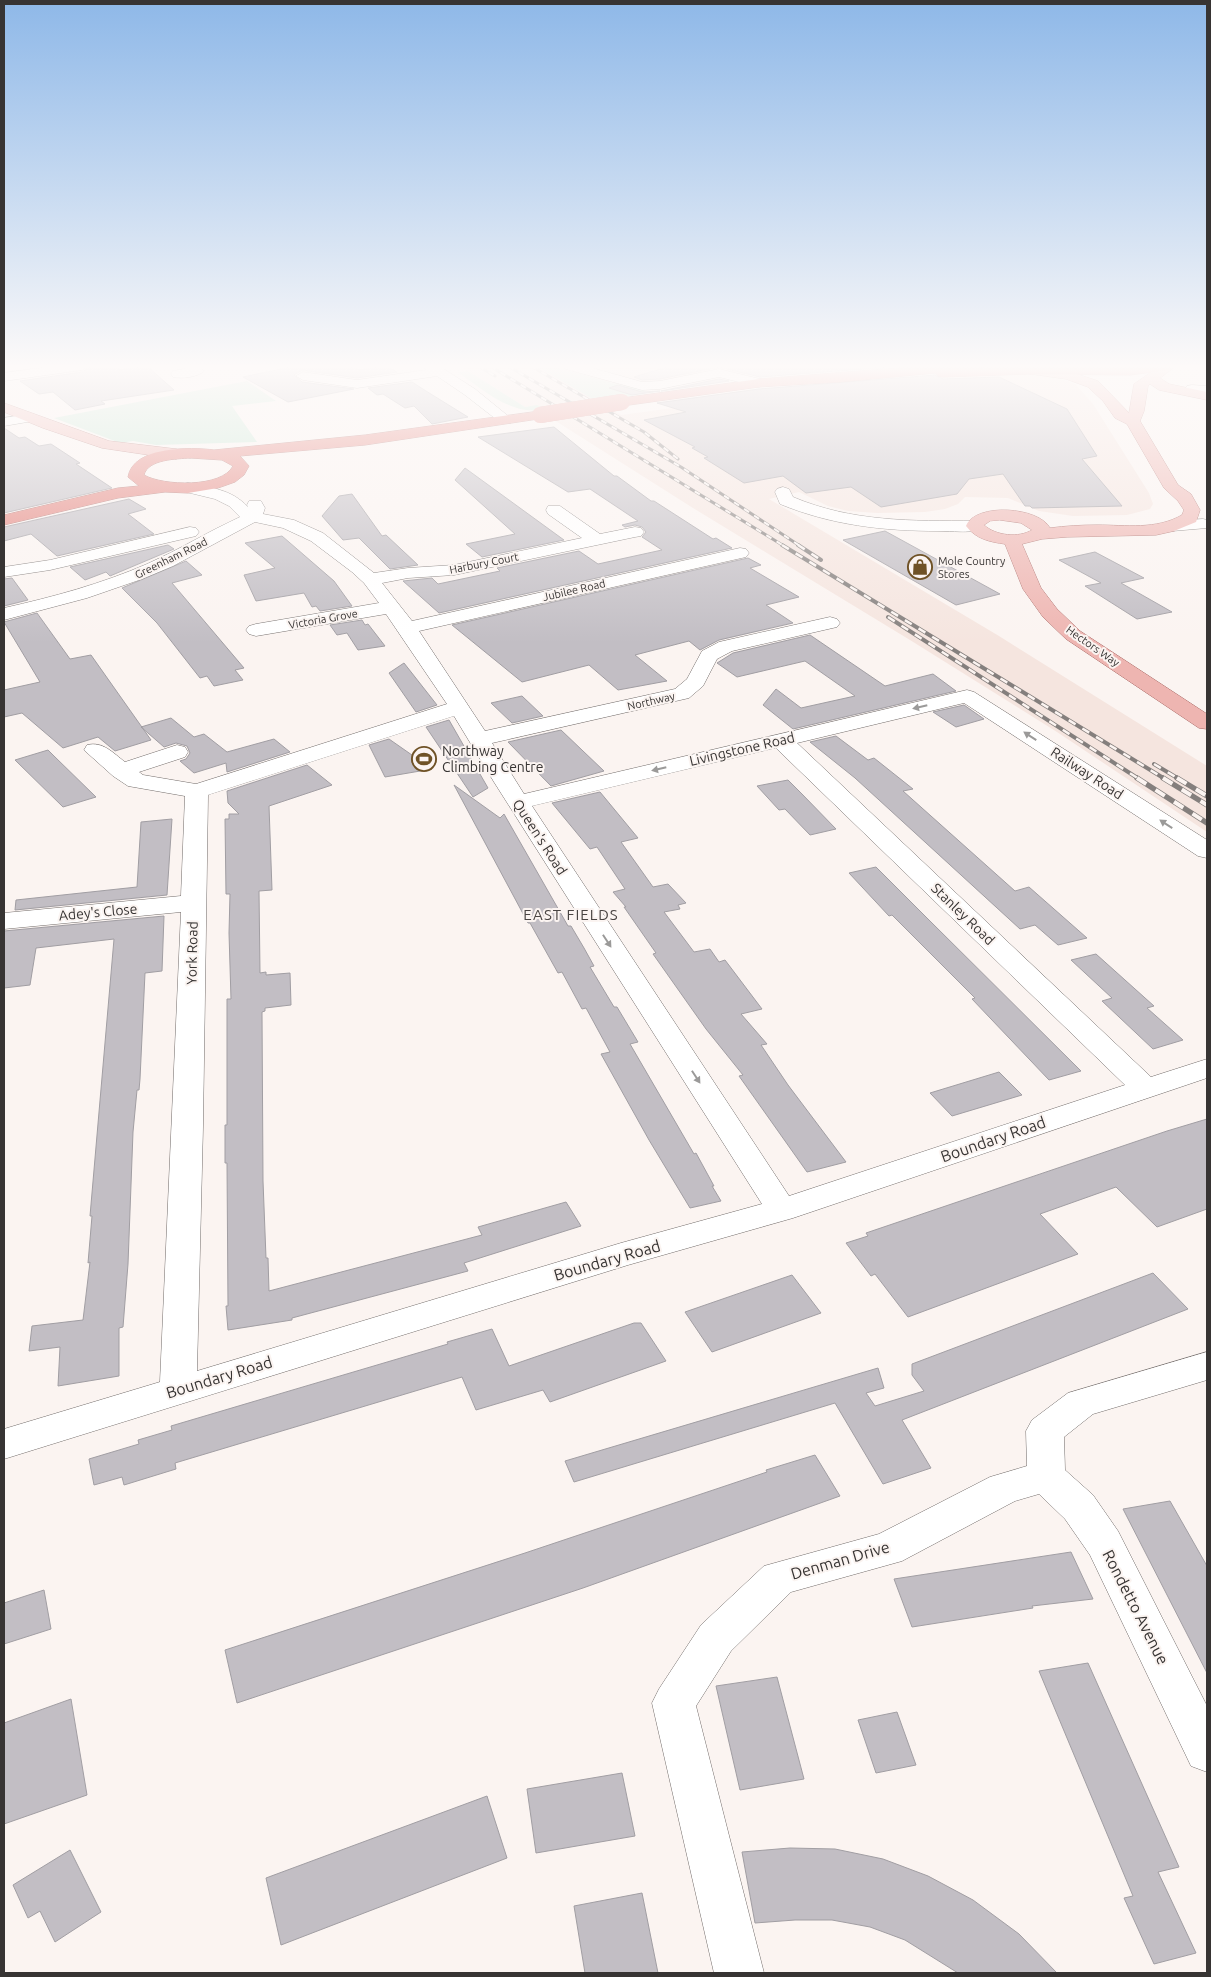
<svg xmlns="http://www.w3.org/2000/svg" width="1211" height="1977" font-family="Ubuntu,sans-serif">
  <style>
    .built { fill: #f5e5df }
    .green { fill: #c6e7d5 }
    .building { fill: #c2bec4; stroke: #a19ea3 }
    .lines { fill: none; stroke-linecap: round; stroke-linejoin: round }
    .minor-casing { stroke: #736d6b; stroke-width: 1 }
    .major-casing { stroke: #a76763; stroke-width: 1 }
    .highway-casing { stroke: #a76763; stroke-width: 1 }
    .minor { fill: #fff; fill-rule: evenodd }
    .major { fill: #eeb5b1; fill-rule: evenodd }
    .highway { fill: #e3837d; fill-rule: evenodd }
    .rail-far2-casing { stroke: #847f7d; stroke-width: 3 }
    .rail-far1-casing { stroke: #847f7d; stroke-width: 4 }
    .rail-casing { stroke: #847f7d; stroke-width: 5.5 }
    .rail-far2 { stroke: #fbf4f1; stroke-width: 2; stroke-dasharray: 6; stroke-linecap: butt }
    .rail-far1 { stroke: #fbf4f1; stroke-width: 2.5; stroke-dasharray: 8; stroke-linecap: butt }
    .rail { stroke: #fbf4f1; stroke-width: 4; stroke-dasharray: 11; stroke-linecap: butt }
    .highway-bridge-casing { stroke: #a76763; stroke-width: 16; stroke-linecap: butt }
    .highway-bridge { stroke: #e3837d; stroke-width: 16 }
    .oneway { fill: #9b9a99 }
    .labels { text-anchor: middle; stroke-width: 4; stroke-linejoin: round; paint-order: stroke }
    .far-street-label { font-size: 11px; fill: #373433; stroke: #fbf4f1 }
    .far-poi-label { font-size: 11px; fill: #373433; stroke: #fbf4f1; text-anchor: start }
    .street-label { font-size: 14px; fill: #373433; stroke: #fbf4f1 }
    .poi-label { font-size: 14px; fill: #373433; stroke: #fbf4f1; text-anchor: start }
    .neighbourhood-label { font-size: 15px; letter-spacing: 1px; fill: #494442; stroke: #fbf4f1 }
    .near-street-label { font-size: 16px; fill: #373433; stroke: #fbf4f1 }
  </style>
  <rect width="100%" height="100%" fill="#fbf4f1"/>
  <path class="built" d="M460,366h94l76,21 -33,15 24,13 119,-16 210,-24 84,-1 22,3 19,7 18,20 56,89 4,11 -3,5 -23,6 -54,1 -34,-5 -31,-13 -43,-1 -7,7 -13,5 -20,3 -48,1 -29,-2 -20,-5 -29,-14 -30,7 230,137 208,130v66l-150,-100 -147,-92 -217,-132 -161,-102 -7,1z
    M596,366h194l-99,18 -50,5z"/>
  <path class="green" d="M536,366c37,0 72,21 109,22l-2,6 -47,7z
    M468,371l57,36 12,-2 7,4c-32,8 -61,-20 -87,-37z
    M247,381l29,20 -44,5 25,36 -101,3 -23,-4 -13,2 -66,-25z"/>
  <path class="building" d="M91,366h28v4l28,-4 27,24 -73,11 4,3 -30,6 -22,-18 -14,2 -19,-13 62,-9z
    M295,366h54l11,4 26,-4 11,6 -40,6 -55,-8 -8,5 8,7 52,7 -66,13 -45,-25z
    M670,366h232l-142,11 -41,-10 -59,12 -18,1 -8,-3z
    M935,375l8,4 56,-2 68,32 30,47 -15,3 40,47 -90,2 -2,-2h-5l-22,-32 -34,5 -12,15 -76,13 -30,-20 -45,6 -23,-17 -39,7 -40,-25 4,-1 -16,-9 3,-1 -51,-27 42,-8 -29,-9 102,-14z
    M719,379l10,2 -68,10z
    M412,382l14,9 42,26 -36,7 -18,-18 -9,2 -22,-14 -6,1 -9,-7z
    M618,385l24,7 18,-1 -28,4 -23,-7z
    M554,427l60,49h3l34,25h3l59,38 3,-1 16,10 -293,65 -36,-32 29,-3 6,6 62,-13 -3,-3 82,-17 19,13 64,-14 -20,-13 4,-5 -4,-5 -7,-2 -10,2 -3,-2 16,-4 -48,-32 -22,3 -90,-55z
    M4,428l15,10 6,-1 14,9 12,-2 29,19 -4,1 36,24 -108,25z
    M465,468l99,72 -82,17 -16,-13 49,-10 -60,-54z
    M352,494l30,42 4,-1 32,30 -28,4 -31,-31 -16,2 -21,-24 17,-20z
    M129,499l17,10 -18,5 26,20 -97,22 -26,-22 -27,7v-14z
    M885,531l115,63 -44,11 -113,-65z
    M282,536l52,45 18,25 -32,5 -4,-5 -4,1 -8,-14 -48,8 -12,-26 31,-7 -30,-25z
    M168,545l6,4 -64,27 -4,-4 -21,8 -15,-13z
    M1095,552l49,26 -23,5 51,29 -35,7 -52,-33 16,-3 -42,-23z
    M748,558l13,7 -11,3 49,29 -33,8 27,18 -74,17 -19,10 -11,-9 -54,14 32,26 -49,9 -29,-25 -67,17 -70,-57z
    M186,561l16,14 -30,8 72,85 -9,2 8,10 -29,6 -7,-10 -7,2 -43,-55 -35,-35z
    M12,578l16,22 -24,6v-27z
    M37,613l33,46 21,-4 60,85 -36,11 -17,-14 -35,11 -41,-35 -18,4v-27l36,-8 -36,-60z
    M362,620l3,5 3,-1 17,22 -27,4 -11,-17 -10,2 -7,-10z
    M810,635l75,51 48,-12 23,17 -163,38 -30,-24 13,-16 25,19 54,-12 -50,-35 -68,16 -20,-14 16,-10z
    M404,663l33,42 -21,7 -27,-39z
    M522,696l21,20 -31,7 -21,-20z
    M964,705l20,14 -28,8 -23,-15z
    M171,718l23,19 10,-3 23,18 47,-13 16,13 -63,20 -1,-9 -32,10 -14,-12 6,-2 4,-6 -3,-7 -11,-3 -12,4 -23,-20z
    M449,720l39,68 -15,9 -47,-70z
    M561,730l43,41 -53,15 -43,-44z
    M836,736l32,24 6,-2 39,31 -10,2 112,100 14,-4 58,51 -29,7 -23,-20 -15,4 -165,-151 -45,-36z
    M389,739l43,30 -47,8 -16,-32z
    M48,750l6,6 42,41 -33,10 -48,-47z
    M307,765l25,20 -63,21 3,84 -13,1 1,82 6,-1v3l24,-2 1,32 -26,3v3l-3,1 1,169 3,77h2l1,33 213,-56 -4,-8 88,-25 15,24 -117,37 4,8 -176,47v2l-64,10 -2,-24h2l-1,-143h-2v-38h2v-126h4l-2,-66 1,-39h-4l-1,-75h4v-5h10l-11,-11 -1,-12z
    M788,780l14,14 34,35 -26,6 -25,-26 -6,1 -22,-24z
    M454,785l46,33 4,-4 64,112h3l13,22 10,18 -4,1 24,40h3l21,35 -8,2 64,110 2,-1 18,33h-2l9,15 -31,7 -41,-68 -48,-86 9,-2 -24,-44 -4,1 -20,-37 -4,1 -28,-50h-2z
    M600,792l38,46 -17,4 32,45 15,-3 18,19 -8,2 2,4 -16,3 30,40 16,-3 9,13 6,-2 37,49 -21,5 26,30 -6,1 27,40 58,77 -39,10 -68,-96 4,-1 -37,-46 -53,-75 3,-1 -32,-46h2l-13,-15 12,-3 -28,-42 -7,2 -38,-46z
    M172,819l-5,76 -152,15 1,-10 121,-13 4,-65z
    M876,867l51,51 154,153 -32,9 -77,-81 3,-1 -83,-83 -3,1 -40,-43z
    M164,916l-2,55 -17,2 -5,106 -1,11h-2l-4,42 -5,132 -5,63 -4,1v48l-61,10 2,-39 -31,4 3,-25 51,-6 7,-58 -2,1 4,-47h-2l24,-277 -78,9 -6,37 -26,3v-57z
    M1096,954l58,52 -7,2 36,32 -30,9 -51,-48 10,-3 -41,-38z
    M999,1072l23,23 -70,21 -22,-23z
    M1207,1119v90l-50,18 -41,-40 -76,27 38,40 -170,63 -33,-43 -4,2 -25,-33 22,-7 -2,-3 301,-102z
    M1153,1273l35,36 -286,111 29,48 -48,16 -48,-81 -261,79 -9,-21 313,-93 6,20 -18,5 9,13 49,-15 -12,-16v-11z
    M792,1275l29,38 -109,39 -27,-40z
    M634,1323h7l25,38 -116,41 -7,-12 -67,20 -14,-33 -287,86 1,6 -52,16 -2,-8 -28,8 -5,-26 50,-15 -1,-4 34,-10 -1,-4 277,-82 -1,-2 45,-13 17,37z
    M815,1455l25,41 -257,92 -346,115 -12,-53 300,-97 242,-81 -1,-2z
    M1170,1501l37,65v107l-84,-164z
    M1071,1552l22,47 -61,7 1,2 -121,19 -18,-48z
    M44,1590l7,39 -47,15v-41z
    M1088,1663l91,204 -21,5 38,81 -42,11 -30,-66 9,-2 -94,-225z
    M777,1677l27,102 -64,11 -24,-104z
    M71,1699l16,96 -83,29v-101z
    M897,1712l19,53 -40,8 -18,-53z
    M622,1773l13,63 -99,17 -9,-64z
    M487,1796l20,62 -226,87 -15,-67z
    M790,1848l45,1 48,10 45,17 45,24 46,34 38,39h-99l-53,-33 -35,-13 -38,-7h-37l-40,3 -13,-71z
    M70,1850l31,62 -46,30 -15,-31 -12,7 -15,-33z
    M642,1893l16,80h-73l-11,-67z"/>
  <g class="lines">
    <defs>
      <path id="minor" d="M55,366h34l-7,4 -78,11v-8z
        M183,366h16l5,5c-6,6 -22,8 -31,6l-2,-3 2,-3 12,-2z
        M423,366h16l36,23 38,31 -2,3h-10l-36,-28 -28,-19 -80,12 -54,-8 -7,-4 7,-4 54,8 69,-10z
        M564,366h21l57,16 18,-1 59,-12 45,11 2,3 -7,4 -40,-10 -59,12 -18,1 -76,-21z
        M1192,385l15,1v8l-20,-2 -2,-3 2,-3z
        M28,414l5,1 2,3 -2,3 -29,5v-8z
        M188,483c24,5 43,6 60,24l-1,-2 2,-4h12l4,7 -2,6 31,6 29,13 51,40 34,-5 46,-3 128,-27 -34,-24 -2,-4 2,-4h12l40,28 35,-7 6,1 3,4 -3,4 -6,1 -181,38 -46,3 -26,5 30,38 328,-73 6,1 3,4 -3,4 -327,74 66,100 190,-42 12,-10 15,-28 17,-9 111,-25 7,2 3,4 -3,4 -105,24 -15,8 -14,27 -14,12 -197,45 32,51 443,-104 7,2 233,148v18l-9,-2 -234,-153 -167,40 354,334 56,-18v19l-414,140 -165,47 -624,194v-30l156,-47 21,-470 -177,17v-16l177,-17 4,-100 -57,-10 -15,-10 -29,-26 3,-5c16,-4 26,8 38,17l52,-17 8,2 3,5 -3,5 -46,15 4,3 53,9 251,-80 -61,-90 -130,22 -7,-2 -3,-4 3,-4 7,-2 123,-21 -15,-20 -12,-11 -41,-31 -28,-13 -28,-6 -82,44 -31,13 -55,19 -83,22v-12c49,-11 97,-24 143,-44 32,-14 62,-33 93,-47l-11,-11 -14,-7 -33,-8 -2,-3 2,-3zM454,716l40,66 268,422 -141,39 -424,128 6,-245 5,-331zM776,748l349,337 -336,111 -257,-390z
        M783,487l6,2 4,8c59,25 119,24 182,24l6,1 3,4 -3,4c-13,3 -29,1 -42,1 -56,0 -108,-6 -159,-27l-5,-12 2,-3z
        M1203,519l4,1v8l-35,3 -6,-1 -3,-4 3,-4z
        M190,527l6,1 3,4 -3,4 -146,34 -46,7v-10l46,-7z
        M1207,1352v28l-114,34 -29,23 1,33 28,25 25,36 89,175v66l-16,-6 -101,-211 -25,-36 -26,-25 -24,7 -113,60 -111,31 -60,59 -35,55 68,267h-50l-62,-270 7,-14 42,-64 63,-59 115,-32 111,-57 37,-11 -1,-35 6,-11 36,-27z"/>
      <path id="major" d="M1029,366l39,5 30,10 31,32 5,-29 26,-18h16l-16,12 9,6 38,8v8l-48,-10 -9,-6 -2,2 -4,25 -4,10 38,64 13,9 9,16 -4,12 -22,9 -18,4 -89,2 -25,2 -20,5 19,44 16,21 23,22 127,83v15l-8,-1 -133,-89 -23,-22 -20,-28 -18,-45c-15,-2 -29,-5 -39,-18 10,-24 73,-19 84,2 15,-2 31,-3 47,-3 29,0 59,5 85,-10l2,-5 -6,-9 -14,-13 -37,-64 -12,-6 -12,-17 -15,-14 -22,-8 -42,-6 -2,-3zM1000,520l21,3 11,7c-13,8 -36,6 -48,-5l6,-4z
        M4,403l105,38 67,8 6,2 2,3 -2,3 -6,2 -74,-11 -59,-20 -39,-16z"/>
      <path id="highway" d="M923,366h46l-2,2 62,-2h146l-7,4 -38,5 -101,-1 -86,3 -5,-1 -2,-3 -96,9 -81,5 -137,19 -5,-1 -2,-3 2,-3 5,-1 137,-19z
        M540,411l5,1 2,3 -2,3 -180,27 -125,11 9,10 -5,9 -9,7 -17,6 -30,5 -23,-1 -47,6 -114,27v-10l114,-27 21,-2 -11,-9c5,-31 63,-30 86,-27l151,-15zM190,458l32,2 11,6c-11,22 -70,20 -89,9 4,-16 33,-16 46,-17z"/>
    </defs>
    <use href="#minor" class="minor-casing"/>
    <use href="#major" class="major-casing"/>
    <use href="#highway" class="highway-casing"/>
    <use href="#minor" class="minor"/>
    <use href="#major" class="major"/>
    <use href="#highway" class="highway"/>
    <defs>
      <path id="rail-far2" d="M478,366l17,10
        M490,366l294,180
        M508,366l173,101 119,79
        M531,366l113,66 34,27"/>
      <path id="rail-far1" d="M782,545l383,234
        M798,545l23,15
        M888,617l251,162
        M1154,764l25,15"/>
      <path id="rail" d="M1137,778l70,45
        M1163,778l44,27
        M1177,778l30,18"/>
    </defs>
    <use href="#rail-far2" class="rail-far2-casing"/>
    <use href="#rail-far1" class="rail-far1-casing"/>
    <use href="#rail" class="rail-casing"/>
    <use href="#rail-far2" class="rail-far2"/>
    <use href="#rail-far1" class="rail-far1"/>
    <use href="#rail" class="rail"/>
    <defs>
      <path id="highway-bridge" d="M540,415l82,-13"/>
    </defs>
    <use href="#highway-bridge" class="highway-bridge-casing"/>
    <use href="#highway-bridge" class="highway-bridge"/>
  </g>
  <defs><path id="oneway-solid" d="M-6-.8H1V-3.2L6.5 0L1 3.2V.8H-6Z" transform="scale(1.25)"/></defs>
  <g class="oneway">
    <use href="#oneway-solid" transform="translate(920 707) rotate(167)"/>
    <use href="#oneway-solid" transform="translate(1030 736) rotate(-147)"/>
    <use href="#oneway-solid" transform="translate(659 769) rotate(167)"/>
    <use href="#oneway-solid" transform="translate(1166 824) rotate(-147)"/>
    <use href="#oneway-solid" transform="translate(607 941) rotate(57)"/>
    <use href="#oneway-solid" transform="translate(696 1077) rotate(57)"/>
  </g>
  <linearGradient id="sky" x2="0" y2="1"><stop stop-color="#8eb8e8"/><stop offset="0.57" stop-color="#fdfaf9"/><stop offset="1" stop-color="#fdfaf9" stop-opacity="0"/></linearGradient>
  <rect width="1211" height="643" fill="url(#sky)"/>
  <defs>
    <symbol id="shop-ring" viewBox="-11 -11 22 22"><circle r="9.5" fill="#fbf4f1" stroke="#6f5226" stroke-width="1.5"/><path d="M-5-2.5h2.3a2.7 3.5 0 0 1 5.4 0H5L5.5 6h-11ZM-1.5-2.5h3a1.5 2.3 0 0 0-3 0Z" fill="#6f5226"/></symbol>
    <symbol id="stadium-ring" viewBox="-11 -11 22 22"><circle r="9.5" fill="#fbf4f1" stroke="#6f5226" stroke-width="1.5"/><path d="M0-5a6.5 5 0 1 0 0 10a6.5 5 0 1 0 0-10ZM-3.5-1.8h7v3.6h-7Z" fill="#6f5226"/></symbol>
  </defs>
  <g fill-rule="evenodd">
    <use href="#shop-ring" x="906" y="553" width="28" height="28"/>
    <use href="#stadium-ring" x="410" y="745" width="28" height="28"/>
  </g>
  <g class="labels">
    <g class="far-street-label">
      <text transform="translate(171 558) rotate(-26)" y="4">Greenham Road</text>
      <text transform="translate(484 563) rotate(-11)" y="4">Harbury Court</text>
      <text transform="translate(574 590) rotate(-13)" y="4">Jubilee Road</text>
      <text transform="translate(323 619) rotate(-10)" y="4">Victoria Grove</text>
      <text transform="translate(1093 646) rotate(35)" y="4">Hectors Way</text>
      <text transform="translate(651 701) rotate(-13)" y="4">Northway</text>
    </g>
    <g class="far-poi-label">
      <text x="938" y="565">Mole Country<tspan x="938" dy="13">Stores</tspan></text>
    </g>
    <g class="street-label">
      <text transform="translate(742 749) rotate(-13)" y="5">Livingstone Road</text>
      <text transform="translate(1087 773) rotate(33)" y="5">Railway Road</text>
      <text transform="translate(540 837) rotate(57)" y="5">Queen's Road</text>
      <text transform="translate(98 912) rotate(-5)" y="5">Adey's Close</text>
      <text transform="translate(963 914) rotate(44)" y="5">Stanley Road</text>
      <text transform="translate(192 953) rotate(-89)" y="5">York Road</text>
    </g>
    <g class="poi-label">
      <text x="442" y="756">Northway<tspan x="442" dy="16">Climbing Centre</tspan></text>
    </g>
    <g class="neighbourhood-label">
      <text x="571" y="920">EAST FIELDS</text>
    </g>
    <g class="near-street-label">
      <text transform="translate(993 1139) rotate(-19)" y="6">Boundary Road</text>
      <text transform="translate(607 1260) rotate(-16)" y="6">Boundary Road</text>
      <text transform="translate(219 1377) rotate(-17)" y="6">Boundary Road</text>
      <text transform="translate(840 1560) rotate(-16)" y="6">Denman Drive</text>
      <text transform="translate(1136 1607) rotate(63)" y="6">Rondetto Avenue</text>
    </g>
  </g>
  <rect width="1211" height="1977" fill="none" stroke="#373433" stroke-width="10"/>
</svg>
